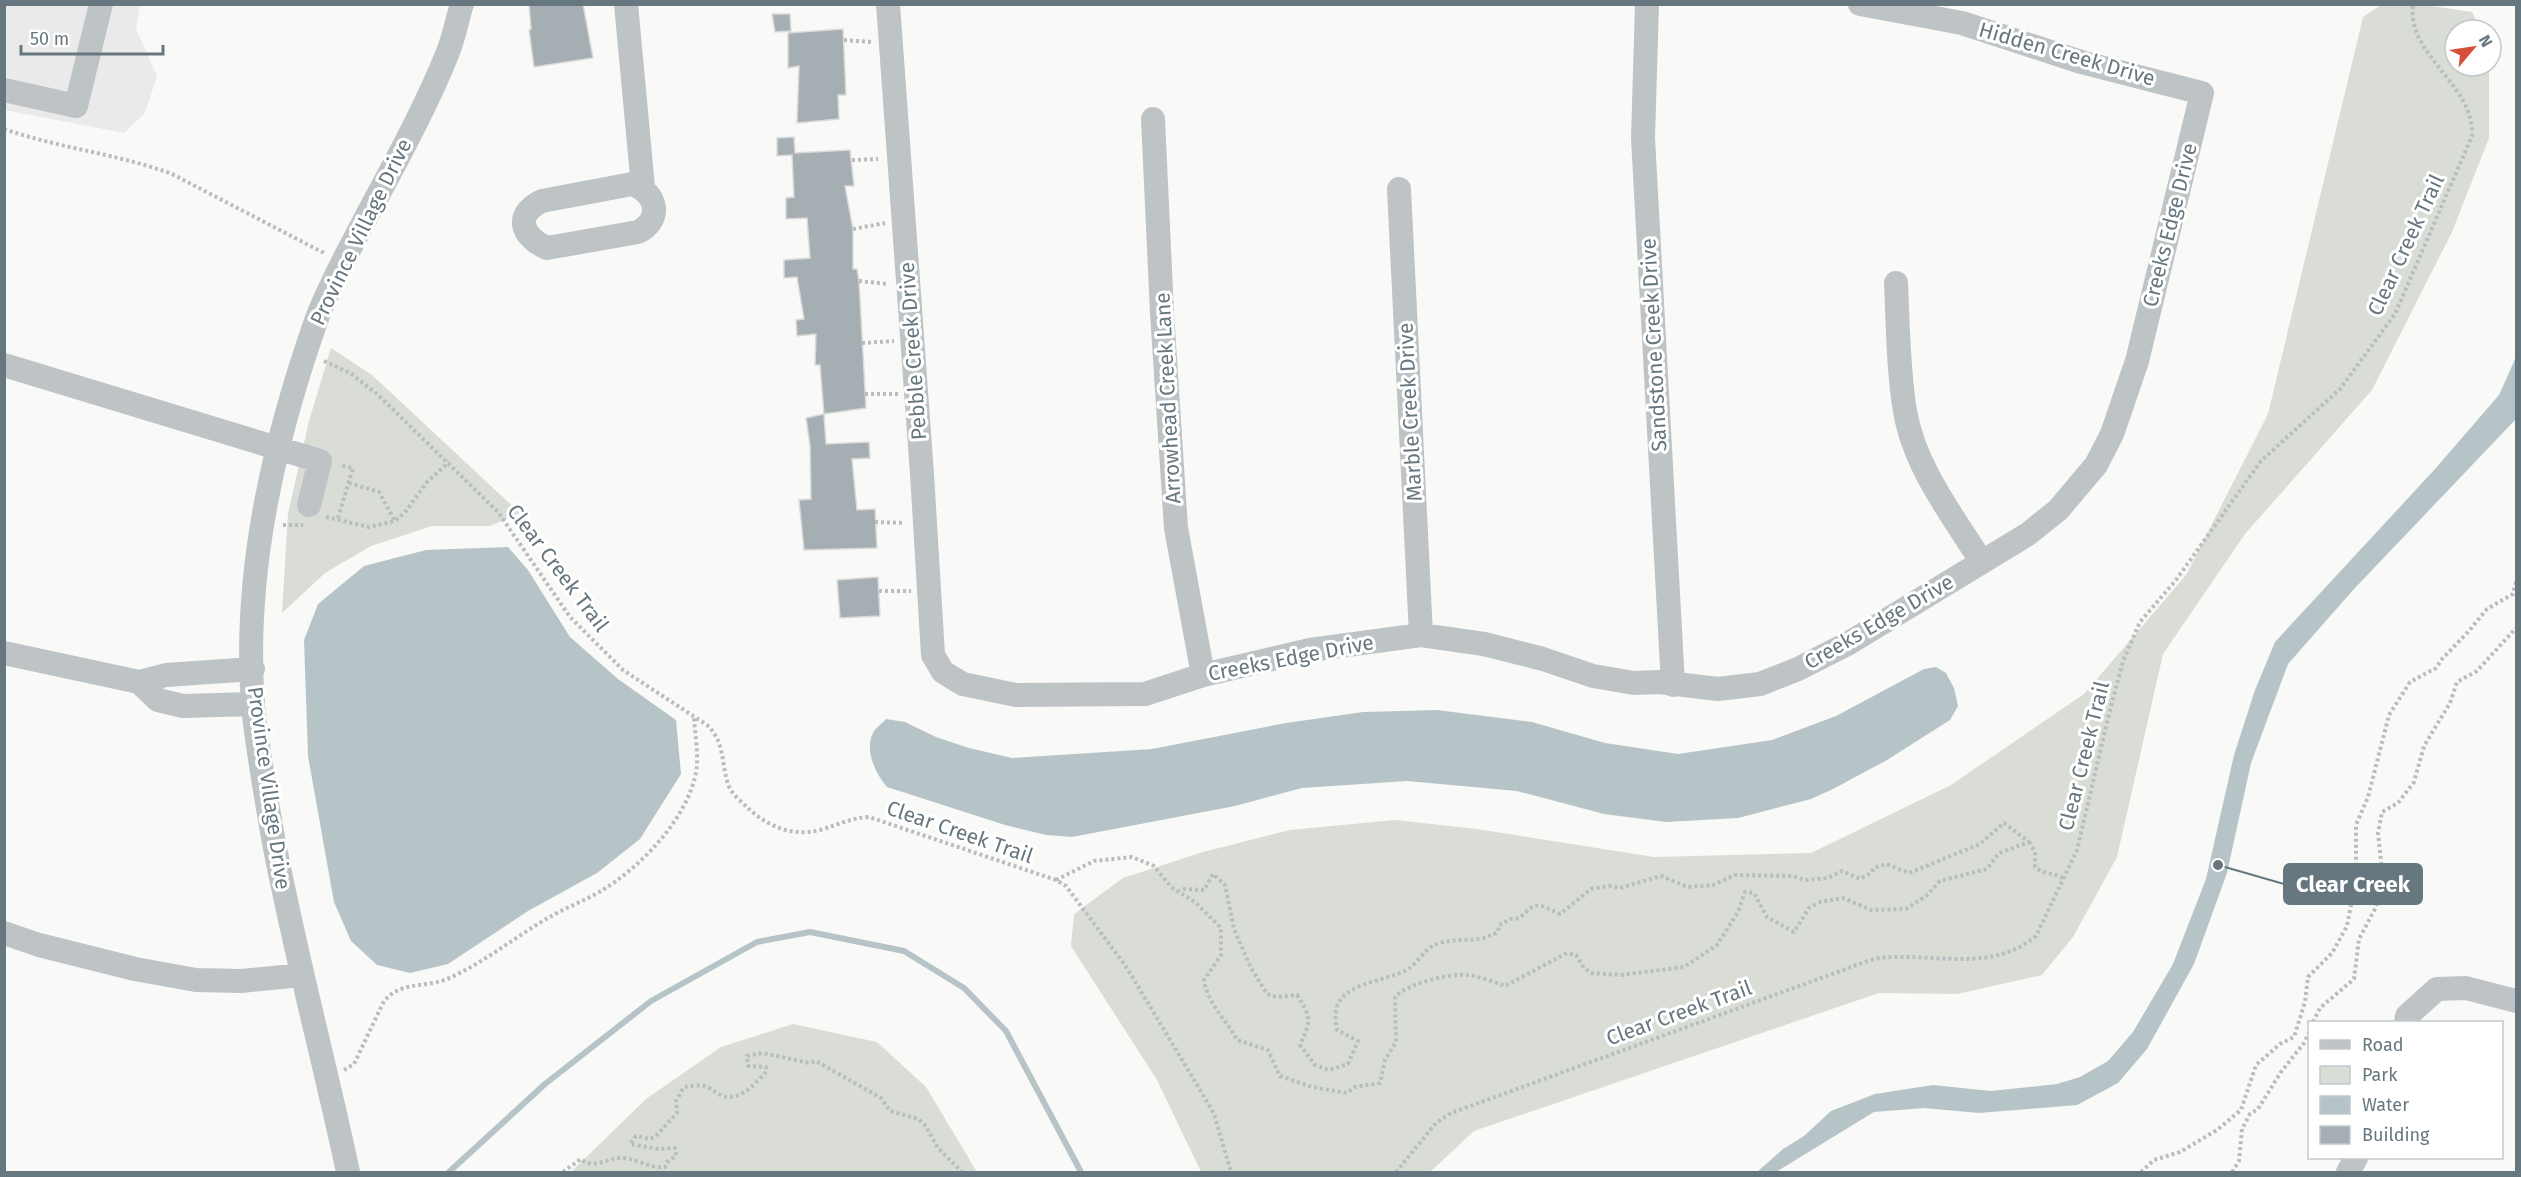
<svg xmlns="http://www.w3.org/2000/svg" width="2521" height="1177" font-family="'Fira Sans',sans-serif">
  <style>
    .built { fill: #eaeaea }
    .green { fill: #d9ddd6 }
    .water { fill: #b7c4c7 }
    .lines { fill: none; stroke-linecap: round; stroke-linejoin: round }
    .stream { stroke: #b7c4c7; stroke-width: 6 }
    .building { fill: #a5afb3; stroke: #dbdad9; stroke-width: 1.5 }
    .path { stroke: #b9bdbf; stroke-width: 4; stroke-dasharray: 3 3; stroke-linecap: butt }
    .minor { stroke: #bec3c6; stroke-width: 24 }
    .labels { text-anchor: middle; stroke-width: 6; stroke-linejoin: round; paint-order: stroke }
    .street-label { font-size: 21px; fill: #66777f; stroke: #fff }
    .leader { fill: none; stroke: #66777f; stroke-width: 2 }
    .callout-dot { fill: #66777f; stroke: #fff; stroke-width: 2 }
    .callout { fill: #66777f; stroke: #66777f; stroke-width: 2 }
    .callout-label { font-size: 22px; text-anchor: middle; font-weight: bold; fill: #fff }
  </style>
  <rect width="100%" height="100%" fill="#f9f9f7"/>
  <path class="built" d="M4,5h136l-4,24 21,47 -12,37 -21,20 -119,-23z"/>
  <path class="green" d="M2381,5h44l47,7 9,18h-26v36h34v72l-37,94 -80,158 -127,144 -82,120 -46,203 -44,80 -31,38 -85,19 -78,-1 -405,138 -44,41h-229l-44,-92 -86,-134 3,-32 49,-36 80,-26 87,-22 105,-10 82,9 177,28 157,-4 140,-68 133,-91 102,-119 82,-161 95,-397z
    M331,348l41,27 148,138 -30,13h-58l-61,20 -46,27 -43,40 6,-99 21,-93z
    M793,1024l84,18 49,45 51,85h-406l75,-73 75,-52z"/>
  <path class="water" d="M2516,357v62l-162,170 -66,75 -37,99 -24,110 -33,91 -47,85 -29,34 -41,22 -98,8 -55,-5 -50,4 -98,60h-19l26,-23 21,-13 27,-25 44,-17 58,-9 58,6 66,-7 23,-7 28,-16 25,-29 40,-68 33,-85 28,-124 21,-65 20,-48 160,-173 64,-74z
    M508,547l20,23 42,67 48,42 58,41 5,54 -41,65 -43,34 -69,38 -80,53 -38,9 -33,-8 -26,-24 -17,-39 -26,-146 -4,-116 14,-36 46,-38 62,-16z
    M1936,667l10,6 8,15 4,18 -8,14 -63,40 -54,29 -22,10 -73,19 -72,4 -62,-8 -87,-23 -110,-10 -105,7 -67,18 -163,31 -26,-2 -41,-10 -118,-38c-11,-13 -23,-36 -14,-54 2,-5 10,-10 13,-14l19,3 31,15 33,11 43,10 140,-9 134,-26 77,-11 74,-2 95,12 73,21 73,11 94,-14 64,-24 88,-47z"/>
  <g class="lines">
    <path class="stream" d="M449,1172l96,-88 106,-83 106,-59 53,-10 94,19 60,37 42,43 75,141"/>
  </g>
  <path class="building" d="M529,4h54l10,54 -59,9 -5,-37 2,-1z
    M772,14h18l1,17 -16,1z
    M843,29l3,66h-8l1,24 -42,4 2,-57 -11,2v-35z
    M794,137l1,16 55,-3 4,36h-9l8,43v40h4l2,12 7,127 -42,6 -4,-49h-5l1,-31 -19,2 -1,-16 8,-1 -7,-42 -13,1v-18l26,-2 -3,-40 -21,1v-21l8,-1 -2,-42 -15,1v-18z
    M824,414l2,30 43,-2 1,16 -18,1 5,51 18,-1 2,39 -73,2 -5,-50 12,-1 -1,-54 -4,-27z
    M878,577l2,39 -40,2 -3,-38z"/>
  <g class="lines">
    <path class="path" d="M844,40l27,2
      M4,129c55,19 114,25 168,45l152,79
      M852,160l26,-1
      M853,229l32,-6
      M859,281l29,3
      M862,343l32,-2
      M324,361l26,12 27,21 121,118 72,105 53,53 84,55c18,17 14,37 21,59 3,10 14,18 21,25 20,18 44,28 71,21 18,-5 30,-12 49,-13l187,63 10,6 61,82 79,132 8,14 17,58
      M865,394h33
      M349,483l30,9 16,29
      M326,517l43,10 26,-6 11,-10 21,-29 22,-20
      M338,518l15,-50 -14,-3
      M875,522l29,1
      M283,525h20
      M879,591h32
      M2029,842l6,10v15c9,8 21,5 30,13
      M1056,880l38,-19 38,-4 22,9 17,21 24,15 26,26v27l-17,25c3,23 22,39 33,60l31,10 12,26 32,11 35,6 8,-6 25,-4 5,-23 11,-18 -1,-45c13,-14 55,-24 74,-22 12,2 25,7 36,11l62,-33 9,2 8,13 7,5 30,2 63,-8 33,-22 21,-33 7,-20 9,1 13,24 27,15 15,-24 11,-6 23,-4 28,12 35,-1 20,-13 14,-15 47,-12 12,-16 30,-11 -25,-19 -24,21 -71,29 -23,-9 -12,4 -3,5 -11,6 -18,-8 -14,7 -23,2 -13,-4 -57,-1 -22,10 -25,2 -27,-11 -41,12 -11,-2 -18,3 -31,25c-22,-10 -23,-14 -40,4l-9,1 -12,6 -1,7c-21,12 -37,5 -58,11 -14,3 -21,19 -32,26 -21,13 -68,13 -72,42 -1,6 0,13 1,19l21,11 -10,23 -19,6 -14,-5 -15,-20c11,-24 12,-27 -3,-50l-21,2 -9,-3 -17,-28 -16,-37 -9,-44 -12,-11 -9,16 -20,-1 -4,2
      M2313,1022l7,-14 34,-29 5,-40 17,-32 7,-28 -5,-46 4,-21 16,-9 16,-21 10,-36 26,-43 7,-21 20,-11 39,-43
      M344,1070l10,-6 30,-63c17,-20 41,-13 63,-22 35,-15 68,-42 101,-61 17,-10 36,-17 53,-27 39,-23 87,-73 95,-119 3,-18 -1,-37 -2,-54
      M563,1172l18,-13c13,11 28,-2 42,-1 15,1 27,11 42,9l2,-5 9,-6 -1,-8 -17,1 -28,-5 6,-8 14,3 5,-2 22,-24 -1,-12 8,-14c9,-1 18,-4 27,2 4,2 8,6 12,7 16,6 33,-13 43,-24v-5l-18,-1 -1,-10 15,-3 47,10 7,-2 65,37 9,13 28,8 7,6 13,23 24,24
      M1396,1172l40,-49 15,-10 403,-147c8,-3 18,-7 26,-8 54,-6 110,16 156,-22l41,-86 32,-136 14,-53 17,-39 36,-42 85,-119 79,-72 55,-75 77,-178c3,-52 -66,-80 -59,-132
      M2141,1172l13,-12 26,-8 37,-22 24,-20 15,-45 24,-21 14,-7 11,-35 3,-25 24,-24 15,-27 9,-48v-53l12,-28 21,-82 21,-33 26,-14 6,-9 26,-27 19,-23 26,-15 3,-12
      M2232,1172l7,-11 3,-32 8,-15 8,-5 23,-37 23,-29 6,-12"/>
    <path class="minor" d="M626,4l17,183
      M888,4l34,470 11,181 10,17 20,12 53,11 129,-1 58,-19 107,-25 111,-15 63,9 59,15 50,17 41,7 25,-1 59,7 42,-5 38,-15 51,-26 179,-109 30,-24 38,-45 16,-31 25,-73 65,-268 -121,-31 -119,-39 -102,-19
      M1647,4l-4,134 30,547
      M4,90l72,16 25,-102
      M1153,119l9,194 14,215 27,147
      M632,184c25,8 31,36 6,48l-91,16c-25,-11 -34,-33 -5,-47z
      M1399,189l22,446
      M1896,283c2,42 2,86 9,128 9,55 47,104 76,150
      M4,365l316,96 -11,44
      M4,653l135,29 27,-7 87,-6
      M139,682l19,18 25,6 70,-2
      M4,933l35,12 96,24 61,11 45,1 61,-6
      M2406,1022l1,-6 30,-27 29,-1 50,13
      M348,1172c-24,-113 -55,-226 -76,-340 -7,-42 -15,-85 -19,-127 -10,-131 20,-261 63,-384 12,-33 29,-63 45,-94 30,-57 63,-115 87,-175 6,-15 9,-32 14,-48
      M2348,1172l8,-14"/>
  </g>
  <g class="labels">
    <g class="street-label">
      <text transform="translate(2067 54) rotate(16)" y="7">Hidden Creek Drive</text>
      <text transform="translate(2170 225) rotate(-76)" y="7">Creeks Edge Drive</text>
      <text transform="translate(361 232) rotate(-64)" y="7">Province Village Drive</text>
      <text transform="translate(2406 245) rotate(-65)" y="7">Clear Creek Trail</text>
      <text transform="translate(1654 345) rotate(-93)" y="7">Sandstone Creek Drive</text>
      <text transform="translate(913 351) rotate(-94)" y="7">Pebble Creek Drive</text>
      <text transform="translate(1168 398) rotate(-93)" y="7">Arrowhead Creek Lane</text>
      <text transform="translate(1410 412) rotate(-93)" y="7">Marble Creek Drive</text>
      <text transform="translate(558 568) rotate(53)" y="7">Clear Creek Trail</text>
      <text transform="translate(1879 622) rotate(-30)" y="7">Creeks Edge Drive</text>
      <text transform="translate(1291 658) rotate(-11)" y="7">Creeks Edge Drive</text>
      <text transform="translate(2084 756) rotate(-76)" y="7">Clear Creek Trail</text>
      <text transform="translate(269 788) rotate(82)" y="7">Province Village Drive</text>
      <text transform="translate(960 832) rotate(19)" y="7">Clear Creek Trail</text>
      <text transform="translate(1679 1013) rotate(-20)" y="7">Clear Creek Trail</text>
    </g>
  </g>
  <path class="leader" d="M2218 865L2284 884"/>
  <circle class="callout-dot" cx="2218" cy="865" r="6"/>
  <rect class="callout" x="2284" y="864" width="138" height="40" rx="6"/>
  <g class="callout-label">
    <text x="2353" y="892">Clear Creek</text>
  </g>
  <rect width="2521" height="1177" fill="none" stroke="#66777f" stroke-width="12"/>
  <rect x="2308" y="1021" width="195" height="138" fill="#ffffff" stroke="#c2c9cc" stroke-width="1.5"/>
  <rect x="2320" y="1040" width="30" height="9" fill="#bec3c6" stroke="#c2c9cc" stroke-width="1.5"/>
  <text x="2362" y="1051" font-size="18" fill="#66777f">Road</text>
  <rect x="2320" y="1066" width="30" height="18" fill="#d9ddd6" stroke="#c2c9cc" stroke-width="1.5"/>
  <text x="2362" y="1081" font-size="18" fill="#66777f">Park</text>
  <rect x="2320" y="1096" width="30" height="18" fill="#b7c4c7" stroke="#c2c9cc" stroke-width="1.5"/>
  <text x="2362" y="1111" font-size="18" fill="#66777f">Water</text>
  <rect x="2320" y="1126" width="30" height="18" fill="#a5afb3" stroke="#c2c9cc" stroke-width="1.5"/>
  <text x="2362" y="1141" font-size="18" fill="#66777f">Building</text>
  <g transform="translate(2473 48) rotate(61)"><circle r="28" fill="#ffffff" stroke="#c2c9cc" stroke-width="1.5"/>
  <path d="M0-4.5L10 22L0 15L-10 22Z" fill="#d5503a"/>
  <text y="-9" font-size="16" font-weight="bold" text-anchor="middle" fill="#66777f">N</text>
  </g>
  <path d="M21 45v9h142v-9" fill="none" stroke="#66777f" stroke-width="3"/>
  <text x="30" y="45" font-size="18" fill="#66777f" stroke="#ffffff" stroke-width="4.5" paint-order="stroke">50 m</text>
</svg>
